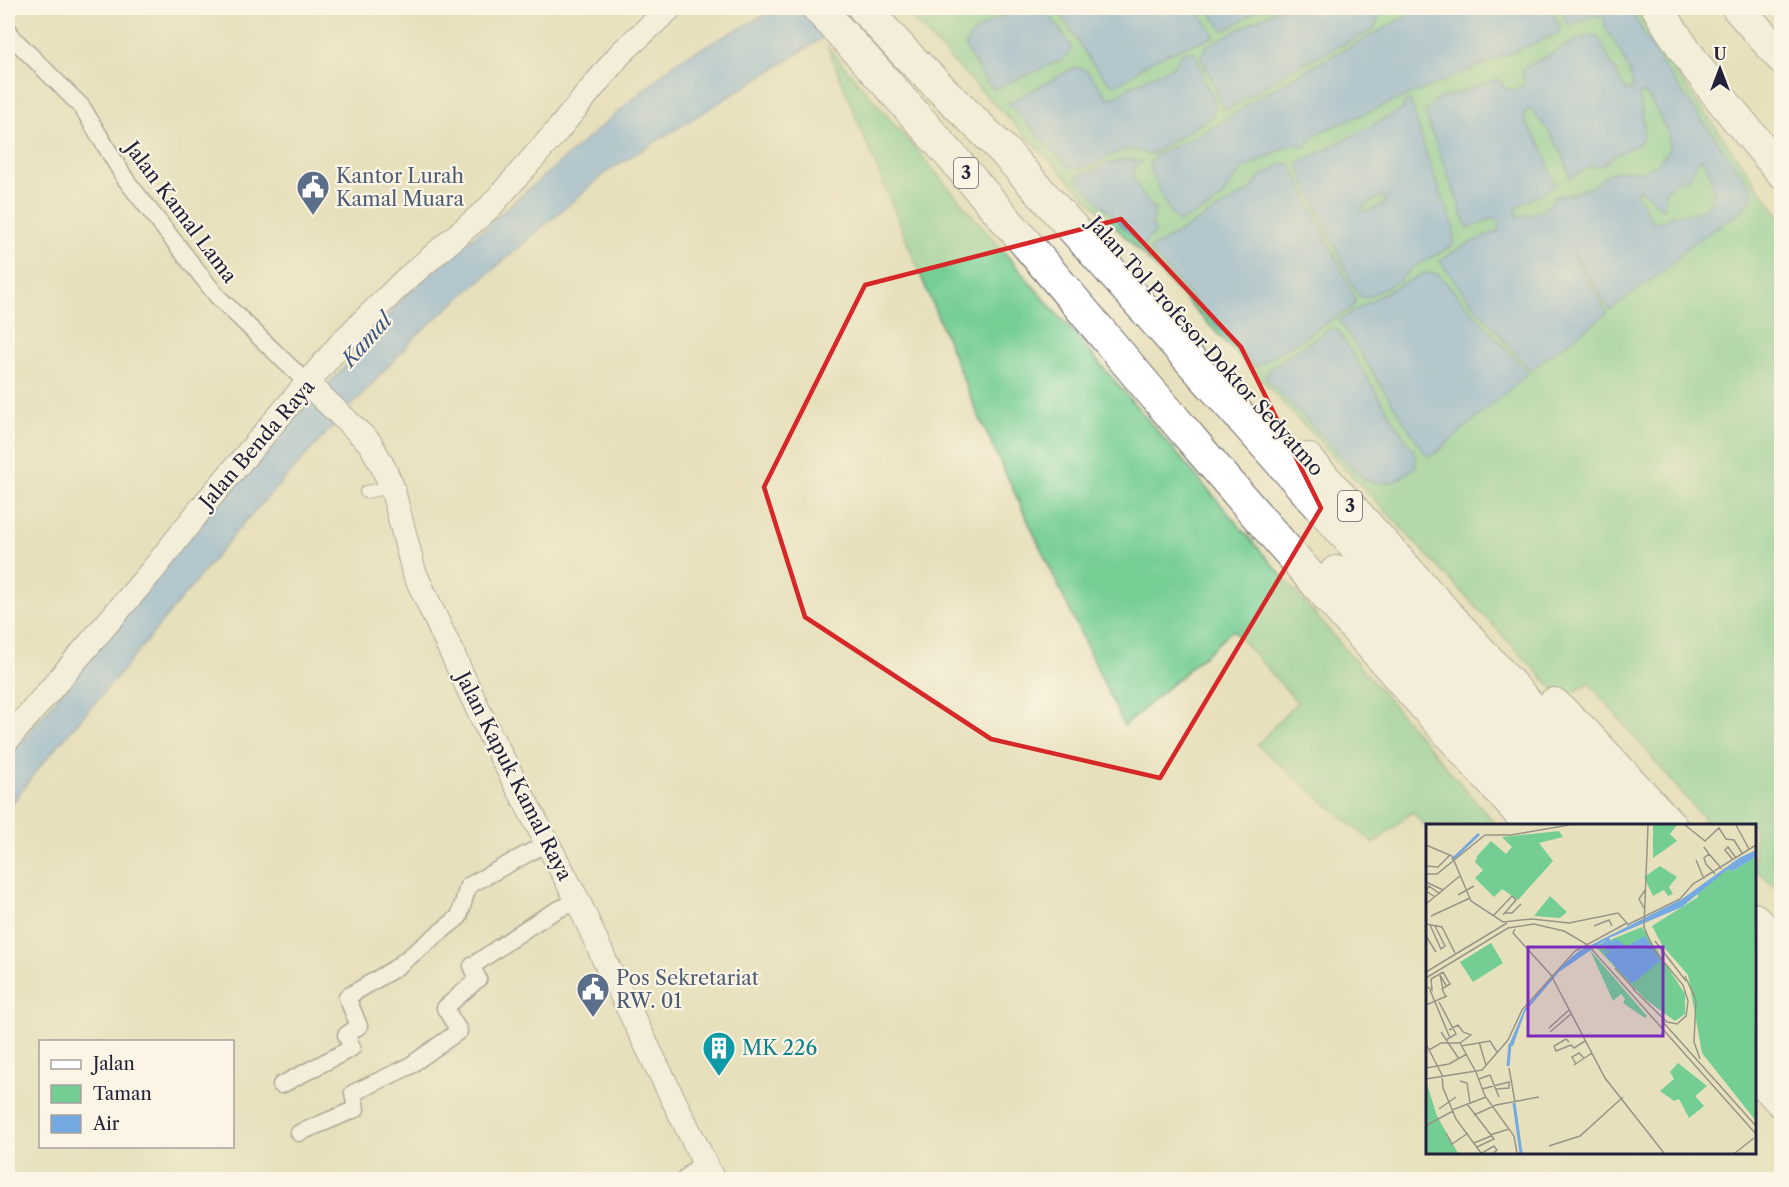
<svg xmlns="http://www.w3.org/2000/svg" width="1789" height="1187" font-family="'Libre Caslon Text',serif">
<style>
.green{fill:#74ce94;stroke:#4b7868;stroke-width:1.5}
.water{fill:#74a9e1;stroke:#4b668e;stroke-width:1.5;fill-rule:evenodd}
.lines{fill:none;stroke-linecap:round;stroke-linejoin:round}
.pedestrian-casing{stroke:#676468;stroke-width:14}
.minor-casing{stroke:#676468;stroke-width:19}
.secondary-casing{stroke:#676468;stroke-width:26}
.motorway-casing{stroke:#676468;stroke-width:34}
.pedestrian{stroke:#fff;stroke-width:12}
.minor{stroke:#fff;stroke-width:16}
.secondary{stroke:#fff;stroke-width:24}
.motorway{stroke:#fff;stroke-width:32}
.marked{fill:none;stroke:#d62828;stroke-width:4.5;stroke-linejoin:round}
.labels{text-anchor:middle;stroke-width:4.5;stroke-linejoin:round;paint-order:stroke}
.shield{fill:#fcf5e5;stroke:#63616e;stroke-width:1.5}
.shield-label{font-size:18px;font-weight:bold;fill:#22223b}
.service-label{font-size:20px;fill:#4e5e75;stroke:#fcf5e5;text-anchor:start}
.street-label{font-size:20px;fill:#22223b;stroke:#fcf5e5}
.culture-label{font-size:20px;fill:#0d838f;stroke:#fcf5e5;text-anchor:start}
.water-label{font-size:21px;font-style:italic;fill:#43587d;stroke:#fcf5e5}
.inset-river{fill:none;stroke:#74a9e1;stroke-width:3}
.inset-road{fill:none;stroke:#989488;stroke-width:1.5}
.view{fill:#7b2cbf;fill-opacity:0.15;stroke:#7b2cbf;stroke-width:3}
.inset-edge{fill:none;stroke:#22223b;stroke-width:3}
</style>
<rect width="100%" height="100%" fill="#fcf5e5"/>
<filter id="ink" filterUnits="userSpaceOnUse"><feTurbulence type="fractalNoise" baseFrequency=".0167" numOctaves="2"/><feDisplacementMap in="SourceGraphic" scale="12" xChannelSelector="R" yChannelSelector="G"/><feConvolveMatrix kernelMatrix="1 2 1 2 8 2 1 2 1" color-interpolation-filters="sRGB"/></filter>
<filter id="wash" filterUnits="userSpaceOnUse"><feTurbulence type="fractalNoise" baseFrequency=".008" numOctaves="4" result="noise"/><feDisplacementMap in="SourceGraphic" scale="24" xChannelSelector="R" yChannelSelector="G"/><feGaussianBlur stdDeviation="1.35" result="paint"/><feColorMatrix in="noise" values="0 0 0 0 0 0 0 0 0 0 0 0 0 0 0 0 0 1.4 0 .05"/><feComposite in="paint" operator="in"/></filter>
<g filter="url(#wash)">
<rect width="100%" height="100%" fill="#e7e0bc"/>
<path class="green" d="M 902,8 L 1636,8 L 1664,56 L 1781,218 L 1781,893 L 1755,869 L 1754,826 L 1709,825 L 1589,683 L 1562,698 L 1148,260 L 953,62 Z
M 827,46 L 1496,825 L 1428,826 L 1427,828 L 1412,812 L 1374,844 L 1257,745 L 1297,702 L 1233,630 L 1124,726 L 975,408 Z"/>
<path class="water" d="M 778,8 L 869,8 L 785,62 L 608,171 L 417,335 L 241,526 L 122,671 L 36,771 L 8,809 L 8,758 L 241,473 L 339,373 L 404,297 L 677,61 Z
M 1021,8 L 1045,8 L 1071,46 L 1070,52 L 1064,59 L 994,89 L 985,80 L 965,47 C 972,26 1003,17 1021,8 Z
M 1057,8 L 1196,8 L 1215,36 C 1192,44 1169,51 1148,63 C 1136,70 1127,83 1112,85 L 1091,62 Z
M 1207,8 L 1262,8 L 1224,31 Z
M 1280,8 L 1377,8 C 1381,16 1377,23 1373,30 L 1291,69 L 1230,108 L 1223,109 L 1212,77 L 1200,58 L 1206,46 Z
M 1422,8 L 1550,8 L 1560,27 L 1559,33 L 1317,133 L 1305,147 L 1296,144 L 1286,147 L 1241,170 L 1221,198 L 1208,208 L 1178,223 L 1169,210 L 1150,170 L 1150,163 L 1156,155 L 1215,127 L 1243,107 L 1293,77 Z
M 1561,8 L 1629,8 L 1663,66 L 1751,187 L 1751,198 L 1743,210 L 1687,247 L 1671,265 L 1610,310 L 1576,255 L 1573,254 L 1607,313 L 1542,361 L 1531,371 L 1466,296 L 1440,261 L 1460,248 L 1499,230 L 1500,224 L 1496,219 L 1490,219 L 1468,229 L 1425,113 L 1434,101 L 1498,79 L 1505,88 L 1515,90 L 1524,84 L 1523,69 L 1575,41 L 1593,35 L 1599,39 L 1625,90 L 1632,91 C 1637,74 1612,40 1604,24 L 1605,18 L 1595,15 L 1568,26 ZM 1644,92 L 1652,102 L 1669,135 L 1669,150 L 1657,165 L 1641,172 L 1627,170 L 1609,173 L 1594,186 L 1571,194 L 1554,197 C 1547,212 1532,215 1517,217 L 1517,207 C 1529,199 1543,194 1555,185 L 1543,148 L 1525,122 L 1525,113 L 1529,108 C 1547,126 1565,152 1570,178 L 1590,166 L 1604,165 L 1614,155 L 1638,145 L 1643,138 L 1644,124 L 1639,94 ZM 1701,158 C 1709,169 1710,171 1712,185 C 1716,211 1696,216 1674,214 L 1666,220 L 1653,223 L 1636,192 L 1641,190 L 1663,209 L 1666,190 L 1679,180 L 1689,179 L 1695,165 Z
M 1184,51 L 1194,52 L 1202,71 L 1202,80 L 1214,96 L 1215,109 L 1211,117 L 1150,155 C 1118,142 1117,155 1092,165 C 1086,168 1079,168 1072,169 L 1054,152 L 1009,103 L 1076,67 L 1086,70 L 1108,97 L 1114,98 L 1129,87 L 1172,67 Z
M 1410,100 L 1428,160 L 1454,226 L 1453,245 L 1413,267 L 1399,281 L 1367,297 L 1360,297 L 1351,281 L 1297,164 L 1404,109 L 1403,103 ZM 1380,197 L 1385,198 L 1385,203 L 1367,212 L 1362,210 L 1363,206 Z
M 1128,159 L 1142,162 C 1138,165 1133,168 1133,174 C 1134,184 1148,203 1155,210 L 1151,224 L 1156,232 L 1146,241 L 1144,248 L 1077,179 L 1080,174 L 1090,172 L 1107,164 Z
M 1284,163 L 1291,165 L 1354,296 L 1355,303 L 1350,309 L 1255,367 L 1149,250 L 1252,189 L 1258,178 Z
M 1425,273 L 1438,274 L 1528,373 L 1431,457 L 1424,452 L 1339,320 L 1388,291 Z
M 1330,329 L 1337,329 L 1405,439 L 1414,451 L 1416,466 C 1394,483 1392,488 1364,479 L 1265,377 L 1272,367 Z"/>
</g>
<g filter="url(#ink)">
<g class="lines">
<defs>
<path id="pedestrian" d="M 366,492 L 392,487"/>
<path id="minor" d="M 8,29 L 12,37 L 82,107 L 126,180 L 217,296 L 308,384
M 281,1085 L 352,1048 L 346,1035 L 359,1026 L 347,997 L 394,969 L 459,917 L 468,886 L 547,843
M 299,1133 L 356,1109 L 353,1093 L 408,1067 L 459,1031 L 445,1008 L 478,979 L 472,966 C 504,945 543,913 578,901
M 684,1180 L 703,1161"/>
<path id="secondary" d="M 308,384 L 370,443 L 382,465 L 392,487 L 414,572 L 491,737 L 578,901 L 605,961 L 713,1180
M 8,739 L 152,571 L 203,506 L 343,341 L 405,280 L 489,208 L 557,131 L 620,54 L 670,8"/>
<path id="motorway" d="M 818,8 C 948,147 1069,295 1193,441 C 1303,571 1418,698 1531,826
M 864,8 L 905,53 L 1004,151 L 1604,826
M 1658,8 C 1692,67 1737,119 1782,172
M 1738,8 L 1782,58
M 1307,459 L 1638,826
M 1336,572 L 1565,826
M 1554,704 L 1583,731 L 1671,826
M 1754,919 L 1782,949
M 1754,955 L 1782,985
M 1754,994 L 1782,1025
M 1754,1036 L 1782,1066
M 1754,1072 L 1782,1102"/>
</defs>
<use href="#pedestrian" class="pedestrian-casing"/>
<use href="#minor" class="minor-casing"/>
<use href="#secondary" class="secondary-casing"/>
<use href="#motorway" class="motorway-casing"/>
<use href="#pedestrian" class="pedestrian"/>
<use href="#minor" class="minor"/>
<use href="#secondary" class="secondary"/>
<use href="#motorway" class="motorway"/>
</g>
</g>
<path d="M0 0H1789V1187H0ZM 1121,219 L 1241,347 L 1321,508 L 1160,778 L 991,739 L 805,617 L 764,487 L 865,285 Z" fill="#e7e0bc" fill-opacity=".55" fill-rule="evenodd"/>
<path class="marked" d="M 1121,219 L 1241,347 L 1321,508 L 1160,778 L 991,739 L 805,617 L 764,487 L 865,285 Z"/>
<defs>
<symbol id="civic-pin" viewBox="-11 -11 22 30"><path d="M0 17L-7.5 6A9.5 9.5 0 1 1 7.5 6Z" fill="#5c6f8a" stroke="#fcf5e5"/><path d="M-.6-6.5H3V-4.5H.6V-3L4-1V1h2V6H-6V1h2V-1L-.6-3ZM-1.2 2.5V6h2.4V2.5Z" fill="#fff"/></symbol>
<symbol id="building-pin" viewBox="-11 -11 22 30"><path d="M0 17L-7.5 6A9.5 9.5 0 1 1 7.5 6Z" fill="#0f9aa8" stroke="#fcf5e5"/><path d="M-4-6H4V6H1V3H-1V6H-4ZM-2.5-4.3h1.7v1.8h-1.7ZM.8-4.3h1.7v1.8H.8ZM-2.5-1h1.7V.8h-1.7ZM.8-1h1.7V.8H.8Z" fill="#fff"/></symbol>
</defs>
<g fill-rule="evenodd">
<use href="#civic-pin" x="294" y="168" width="38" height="52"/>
<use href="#civic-pin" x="574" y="970" width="38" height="52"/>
<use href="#building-pin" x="700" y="1029" width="38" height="52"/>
</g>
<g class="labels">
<g class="shield">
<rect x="954" y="158" width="24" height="30" rx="4.5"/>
<rect x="1338" y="491" width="24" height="30" rx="4.5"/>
</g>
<g class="shield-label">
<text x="966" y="179">3</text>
<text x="1350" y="512">3</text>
</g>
<g class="service-label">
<text x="336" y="183">Kantor Lurah<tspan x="336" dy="23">Kamal Muara</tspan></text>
<text x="616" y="985">Pos Sekretariat<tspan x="616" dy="23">RW. 01</tspan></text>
</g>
<g class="street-label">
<text transform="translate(181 212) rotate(53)" y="7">Jalan Kamal Lama</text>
<text transform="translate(1206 346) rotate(48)" y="7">Jalan Tol Profesor Doktor Sedyatmo</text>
<text transform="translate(257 444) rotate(-49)" y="7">Jalan Benda Raya</text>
<text transform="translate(514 776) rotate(63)" y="7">Jalan Kapuk Kamal Raya</text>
</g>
<g class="culture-label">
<text x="742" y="1055">MK 226</text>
</g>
<g class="water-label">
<text transform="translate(367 340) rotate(-48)" y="7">Kamal</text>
</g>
</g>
<g transform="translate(1426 824)">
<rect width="330" height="330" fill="#e7e0bc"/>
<path d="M 227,1 L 251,1 L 244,10 L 251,17 L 227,34 ZM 133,7 L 137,13 L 113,19 L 127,37 L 92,76 L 76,65 L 68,73 L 49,54 L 57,46 L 49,38 L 52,31 L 65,17 L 80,30 L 86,23 L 76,13 ZM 330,33 L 328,147 L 330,297 L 276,229 L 262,151 L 236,121 L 226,102 L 272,73 L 271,67 L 302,45 L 306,47 ZM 234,42 L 251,53 L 243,63 L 247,70 L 242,72 L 238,66 L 227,72 L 218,53 ZM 124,72 L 141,88 L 134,94 L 108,92 ZM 216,103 L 259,170 L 259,190 L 249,197 L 219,175 L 169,122 ZM 65,119 L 77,139 L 47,158 L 34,138 ZM 164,126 L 221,192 L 219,194 L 197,179 L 199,175 L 195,170 L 187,177 ZM 252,239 L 281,262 L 269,272 L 278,282 L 263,294 L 253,275 L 248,277 L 234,267 L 248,255 L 244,248 ZM 0,257 L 11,292 L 32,329 L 0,329 Z" fill="#74ce94"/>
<path d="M 330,26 L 330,33 L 306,47 L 302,45 L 256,83 L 183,114 L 186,119 L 188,114 L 201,122 L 219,112 L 234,137 L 210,157 L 205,159 L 178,130 L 184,128 L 183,126 L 176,129 L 181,122 L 174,121 L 181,115 L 133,148 L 99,188 L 87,222 L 83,221 L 98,186 L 132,145 L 153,127 L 256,75 L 313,34 Z" fill="#74a9e1"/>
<path class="inset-river" d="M 26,36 L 53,10M 82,242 L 84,220M 88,279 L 95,329"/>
<path class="inset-road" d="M 259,1 L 279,17 L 293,4 L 300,15 L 308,16 L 316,29M 310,1 L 323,25M 0,21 L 26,32 L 45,77 L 77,98 L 106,95 L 143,99 L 192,89 L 201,99 L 149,127 L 96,186 L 82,216 L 56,246 L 0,255M 278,23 L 283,30 L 278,34 L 280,40 L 289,50M 283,30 L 296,45M 270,36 L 278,55M 307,36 L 299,26 L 302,23 L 310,34M 0,42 L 12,43 L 24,31M 0,50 L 11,50 L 59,11 L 85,11 L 143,1M 0,58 L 17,66M 32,71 L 48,62M 9,73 L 0,67 L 3,62 L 14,70M 0,80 L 35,51M 218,84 L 213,75 L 219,66M 79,89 L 86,89 L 95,80M 5,92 L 44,74M 67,92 L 86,72 L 90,76 L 77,91M 0,100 L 16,103 L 29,129M 4,101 L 15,125 L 19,122 L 9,102M 201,101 L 254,75 L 267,60 L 330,21M 168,102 L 183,96 L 186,102M 89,105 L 87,109 L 125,151M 0,112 L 10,128M 229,117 L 260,157M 189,144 L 209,166M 0,148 L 81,99M 125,151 L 179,254 L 238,329M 259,152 L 270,176 L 268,218 L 274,235M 0,154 L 82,104 L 108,100 L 138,107 L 162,121 L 330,310M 0,162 L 6,166 L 5,155 L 17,148 L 24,160 L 16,165 L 20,173M 17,165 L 14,151 L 21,163M 207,165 L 241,198 L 251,200 L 260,192 L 262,177 L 257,161 L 228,126 L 218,103 L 222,1M 4,166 L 24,214M 13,178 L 30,210 L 20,216M 0,181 L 21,172M 237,198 L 330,302M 123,204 L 143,186M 23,206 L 32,201 L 37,208 L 45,211 L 34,219M 15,208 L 33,235M 124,208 L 145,190M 53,218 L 60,241M 143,218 L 140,215 L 128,222 L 130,227 L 145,221 L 148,224 L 159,217M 0,220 L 16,251 L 17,264 L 30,295 L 55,329M 35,222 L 64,217 L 71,228M 3,226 L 15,219 L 34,219 L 50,248M 150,240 L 146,233 L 153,229 L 158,234M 148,241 L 166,229M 0,244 L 23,240 L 41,230M 83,244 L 89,278M 50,248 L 59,272 L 88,312 L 91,329M 53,255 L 64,251 L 73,273M 34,257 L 41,259 L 44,279M 56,265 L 83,258 L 83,264 L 70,265M 41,280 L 68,315 L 51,323M 13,285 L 30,273M 26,286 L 60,273M 48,291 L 70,281 L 113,273M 1,301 L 27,287M 20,309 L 26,320 L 42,309M 64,311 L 83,305M 48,319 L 65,312M 123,322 L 154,312 L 197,273M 56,329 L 68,322 L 71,326 L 67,329M 309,329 L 328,314"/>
<path class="view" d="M 102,123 L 237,123 L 237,212 L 102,212 Z"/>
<rect width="330" height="330" class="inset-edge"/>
</g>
<rect width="1789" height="1187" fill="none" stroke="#fcf5e5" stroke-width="30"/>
<rect x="39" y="1040" width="195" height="108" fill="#fcf5e5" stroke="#a5a1a1" stroke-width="1.5"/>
<rect x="51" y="1060" width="30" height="9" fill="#ffffff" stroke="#a5a1a1" stroke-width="1.5"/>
<text x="93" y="1070" font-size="18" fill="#22223b">Jalan</text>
<rect x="51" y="1085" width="30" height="18" fill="#74ce94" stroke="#a5a1a1" stroke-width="1.5"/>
<text x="93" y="1100" font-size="18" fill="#22223b">Taman</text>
<rect x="51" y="1115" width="30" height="18" fill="#74a9e1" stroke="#a5a1a1" stroke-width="1.5"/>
<text x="93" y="1130" font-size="18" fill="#22223b">Air</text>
<g transform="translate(1720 69)" stroke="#fcf5e5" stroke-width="4.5" paint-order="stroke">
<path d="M0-4.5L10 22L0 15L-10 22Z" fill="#22223b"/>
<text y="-9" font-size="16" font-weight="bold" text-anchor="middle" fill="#22223b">U</text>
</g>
</svg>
